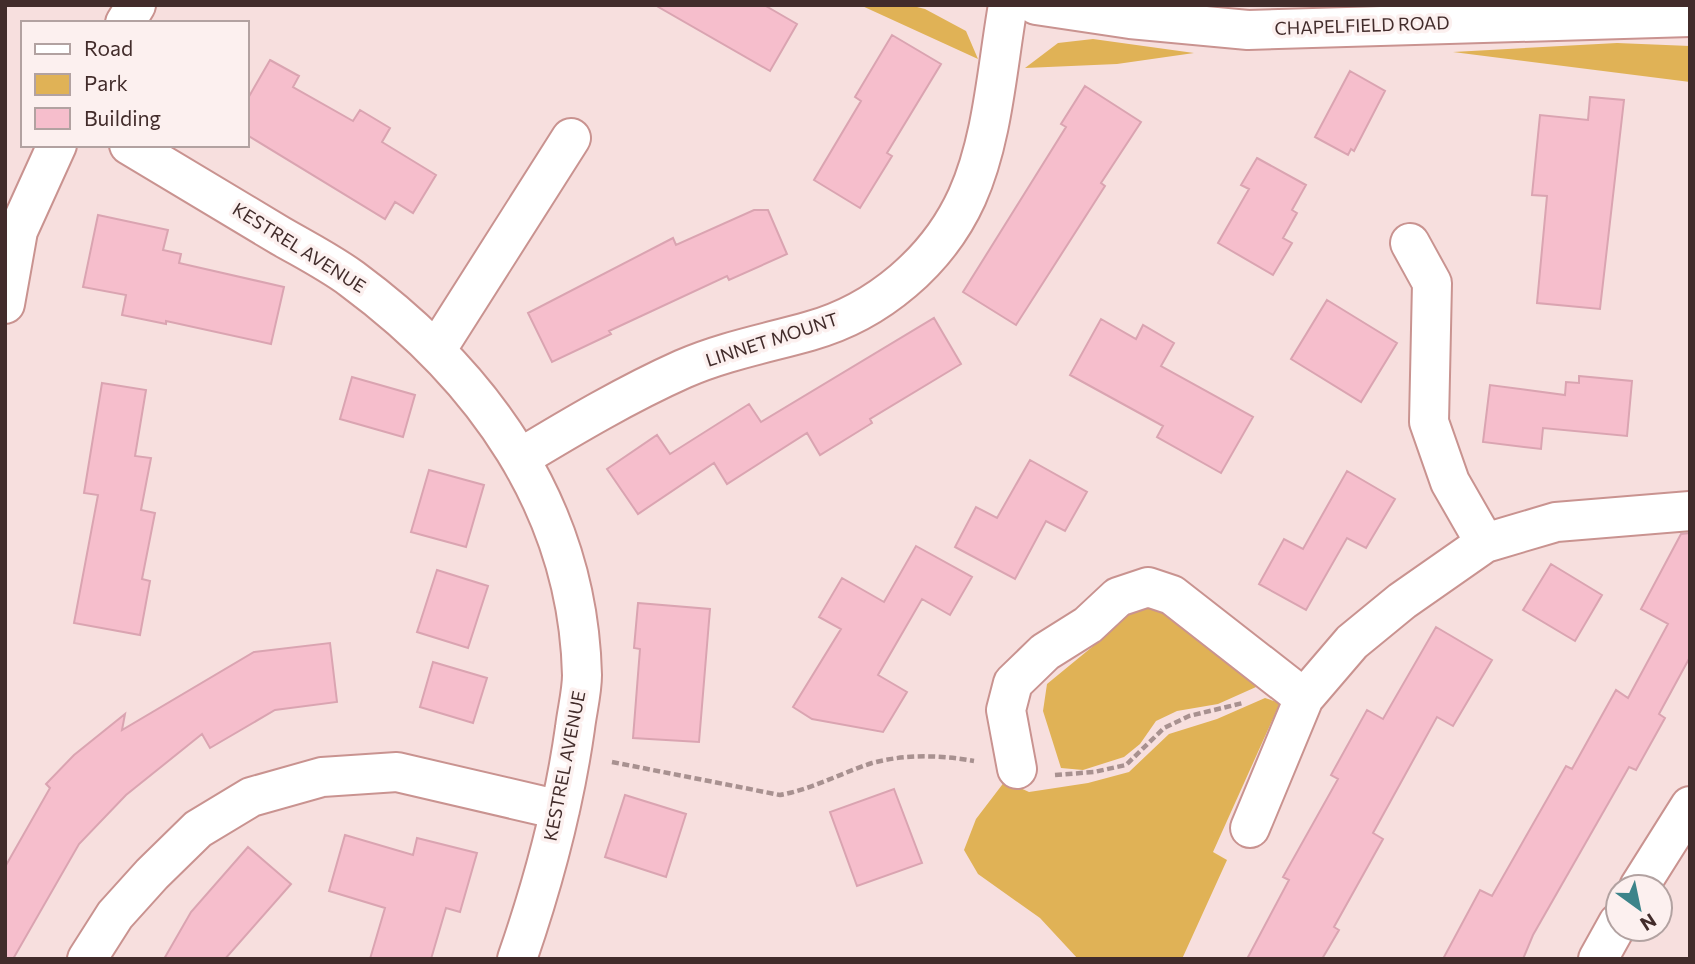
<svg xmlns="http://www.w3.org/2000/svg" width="1695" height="964" font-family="Commissioner,sans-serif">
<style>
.green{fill:#e0b256}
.building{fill:#f6becc;stroke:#daa4b1;stroke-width:2}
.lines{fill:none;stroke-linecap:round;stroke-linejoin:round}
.minor-casing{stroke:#c99390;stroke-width:42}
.path{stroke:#a89190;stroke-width:4.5;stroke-dasharray:7 3.5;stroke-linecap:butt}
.minor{stroke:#fff;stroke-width:38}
.labels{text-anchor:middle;stroke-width:7;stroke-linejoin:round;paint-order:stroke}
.street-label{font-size:18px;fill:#422c2b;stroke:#fcf0ef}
</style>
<rect width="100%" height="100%" fill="#f7dfde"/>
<path class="green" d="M 860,5 L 909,5 L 925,9 L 966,31 L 978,59 Z
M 1093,39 L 1194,53 L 1117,64 L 1025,68 L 1058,43 Z
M 1617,43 L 1690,46 L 1690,82 L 1453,52 Z
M 1153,607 L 1184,621 L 1265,683 L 1218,704 L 1177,711 L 1156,721 L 1140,744 L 1124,757 L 1083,770 L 1061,768 L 1043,711 L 1047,684 L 1103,638 L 1123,616 Z
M 1265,698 L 1280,703 L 1213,852 L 1227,860 L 1182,959 L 1078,959 L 1040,918 L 978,874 L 964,850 L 976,819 L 1005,781 L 1029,792 L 1088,783 L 1129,772 L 1169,734 L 1217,719 Z"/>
<path class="building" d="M 655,5 L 764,5 L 797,24 L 770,71 Z
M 892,35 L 941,64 L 887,153 L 892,156 L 860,208 L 814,180 L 861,101 L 855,97 Z
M 270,60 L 299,76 L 293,87 L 353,121 L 360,110 L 390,128 L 382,142 L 436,175 L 413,213 L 395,202 L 385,219 L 247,135 L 247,100 Z
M 1350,71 L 1385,91 L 1354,151 L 1351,149 L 1348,155 L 1315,137 Z
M 1085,86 L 1141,122 L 1101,183 L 1105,186 L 1016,325 L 963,292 L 1066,127 L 1061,124 Z
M 1590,97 L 1624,100 L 1600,309 L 1537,303 L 1547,196 L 1532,195 L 1540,115 L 1588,120 Z
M 1257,158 L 1306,185 L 1292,210 L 1297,213 L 1283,238 L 1292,243 L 1273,275 L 1218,243 L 1249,189 L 1241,185 Z
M 754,210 L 768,210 L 787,254 L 729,280 L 727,276 L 609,331 L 611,334 L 552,362 L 528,313 L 673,238 L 676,245 Z
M 98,215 L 168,230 L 163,250 L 181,254 L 179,263 L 284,287 L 271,344 L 166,321 L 166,324 L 122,315 L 126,295 L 83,287 Z
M 1327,300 L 1397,343 L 1361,402 L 1291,359 Z
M 934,318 L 961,364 L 870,419 L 872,423 L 820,455 L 807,433 L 727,484 L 714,463 L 638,514 L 607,469 L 657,435 L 670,454 L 749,404 L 761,422 Z
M 1101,319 L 1136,339 L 1143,325 L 1174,343 L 1161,366 L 1253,417 L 1221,473 L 1157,437 L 1163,426 L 1070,375 Z
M 1579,376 L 1632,381 L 1627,436 L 1543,428 L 1541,449 L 1483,442 L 1490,385 L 1565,395 L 1566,382 L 1579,383 Z
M 352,377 L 415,395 L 403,437 L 340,419 Z
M 102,383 L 146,390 L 135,456 L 151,458 L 141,510 L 155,513 L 142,579 L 150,581 L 140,635 L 74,623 L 98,495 L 84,493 Z
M 1030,460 L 1087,492 L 1065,531 L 1046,521 L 1015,579 L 955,547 L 976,507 L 997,518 Z
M 429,470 L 484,485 L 466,547 L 411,532 Z
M 1347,471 L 1395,499 L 1366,548 L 1347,538 L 1306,610 L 1259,584 L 1284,539 L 1303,549 Z
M 1690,533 L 1690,657 L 1659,714 L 1665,718 L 1636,770 L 1629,767 L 1533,935 L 1523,959 L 1443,959 L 1480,890 L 1492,896 L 1566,766 L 1572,769 L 1616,690 L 1628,698 L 1668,624 L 1641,609 L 1681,534 Z
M 916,546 L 972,577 L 950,615 L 922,599 L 878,675 L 907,692 L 883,732 L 812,719 L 793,707 L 841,629 L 819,617 L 842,578 L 884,602 Z
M 1551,564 L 1602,595 L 1575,641 L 1523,610 Z
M 437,570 L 488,586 L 468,648 L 417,632 Z
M 638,603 L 710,609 L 699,742 L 633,738 L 640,649 L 634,648 Z
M 1436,627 L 1492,660 L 1453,726 L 1437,717 L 1373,833 L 1383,839 L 1334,927 L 1339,930 L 1322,959 L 1247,959 L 1289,880 L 1283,877 L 1338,779 L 1331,775 L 1367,710 L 1383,719 Z
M 330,643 L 337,702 L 275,710 L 210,748 L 202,734 L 126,795 L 79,844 L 13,959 L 5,959 L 5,867 L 50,788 L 46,784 L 74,755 L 125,714 L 122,730 L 254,652 Z
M 433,662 L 487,678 L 473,723 L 420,707 Z
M 894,789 L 922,863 L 857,886 L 830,812 Z
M 625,795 L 686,814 L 666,877 L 605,857 Z
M 345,835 L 413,855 L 417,838 L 477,853 L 460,912 L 446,908 L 431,959 L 370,959 L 385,908 L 329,891 Z
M 248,847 L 291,884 L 225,959 L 164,959 L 191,912 Z"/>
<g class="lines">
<defs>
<path id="minor" d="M 1036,5 L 1130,19 L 1248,30 L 1690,17
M 125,23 L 136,5
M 129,145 C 179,175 229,205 279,235 C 303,249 329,262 352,279 C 483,376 578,507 582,675 C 582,692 577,711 575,728 C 564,806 543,884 517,959
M 1410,243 L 1432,283 L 1429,422 L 1450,482 L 1485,543
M 5,304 L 18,231 L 57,145
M 437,349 L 571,138
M 520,458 C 573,426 627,394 683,369 C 724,351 768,343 810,331 C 878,312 938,261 967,197 C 993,139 997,68 1008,5
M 1017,769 L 1006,710 L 1013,683 L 1045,652 L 1088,625 L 1118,597 L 1148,587 L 1172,595 L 1304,698
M 1250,828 L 1304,698 L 1352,642 L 1402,601 L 1485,543 L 1556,522 L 1690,511
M 1639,887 L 1690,806
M 87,959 L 115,915 L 152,874 L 198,829 L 251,797 L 322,777 L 397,772 L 560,810
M 1598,959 L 1618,923"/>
</defs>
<use href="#minor" class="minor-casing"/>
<path class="path" d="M 612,762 L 780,795 C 813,789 841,773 872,763 C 906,754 940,755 974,761
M 1055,775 L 1094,772 L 1126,765 L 1164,728 L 1189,716 L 1243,703"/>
<use href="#minor" class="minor"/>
</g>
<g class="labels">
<g class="street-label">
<text transform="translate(1362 26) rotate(-2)" y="6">CHAPELFIELD ROAD</text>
<text transform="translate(299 248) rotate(32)" y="6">KESTREL AVENUE</text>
<text transform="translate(772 340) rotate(-18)" y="6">LINNET MOUNT</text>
<text transform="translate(565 766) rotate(-79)" y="6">KESTREL AVENUE</text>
</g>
</g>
<rect width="1695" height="964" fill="none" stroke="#422c2b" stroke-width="14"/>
<rect x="21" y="21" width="228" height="126" fill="#fcf0ef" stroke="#b2a2a1" stroke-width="2"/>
<rect x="35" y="44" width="35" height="10" fill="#ffffff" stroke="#b2a2a1" stroke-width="2"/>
<text x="84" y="56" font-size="21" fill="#422c2b">Road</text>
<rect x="35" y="74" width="35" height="21" fill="#e0b256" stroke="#b2a2a1" stroke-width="2"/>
<text x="84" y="91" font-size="21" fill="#422c2b">Park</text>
<rect x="35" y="108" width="35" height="21" fill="#f6becc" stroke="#b2a2a1" stroke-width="2"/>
<text x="84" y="126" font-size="21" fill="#422c2b">Building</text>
<g transform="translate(1639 908) rotate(147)"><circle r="33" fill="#fcf0ef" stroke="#b2a2a1" stroke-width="2"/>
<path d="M0-5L12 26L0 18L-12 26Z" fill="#3c848a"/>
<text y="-10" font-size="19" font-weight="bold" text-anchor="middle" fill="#422c2b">N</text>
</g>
</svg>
